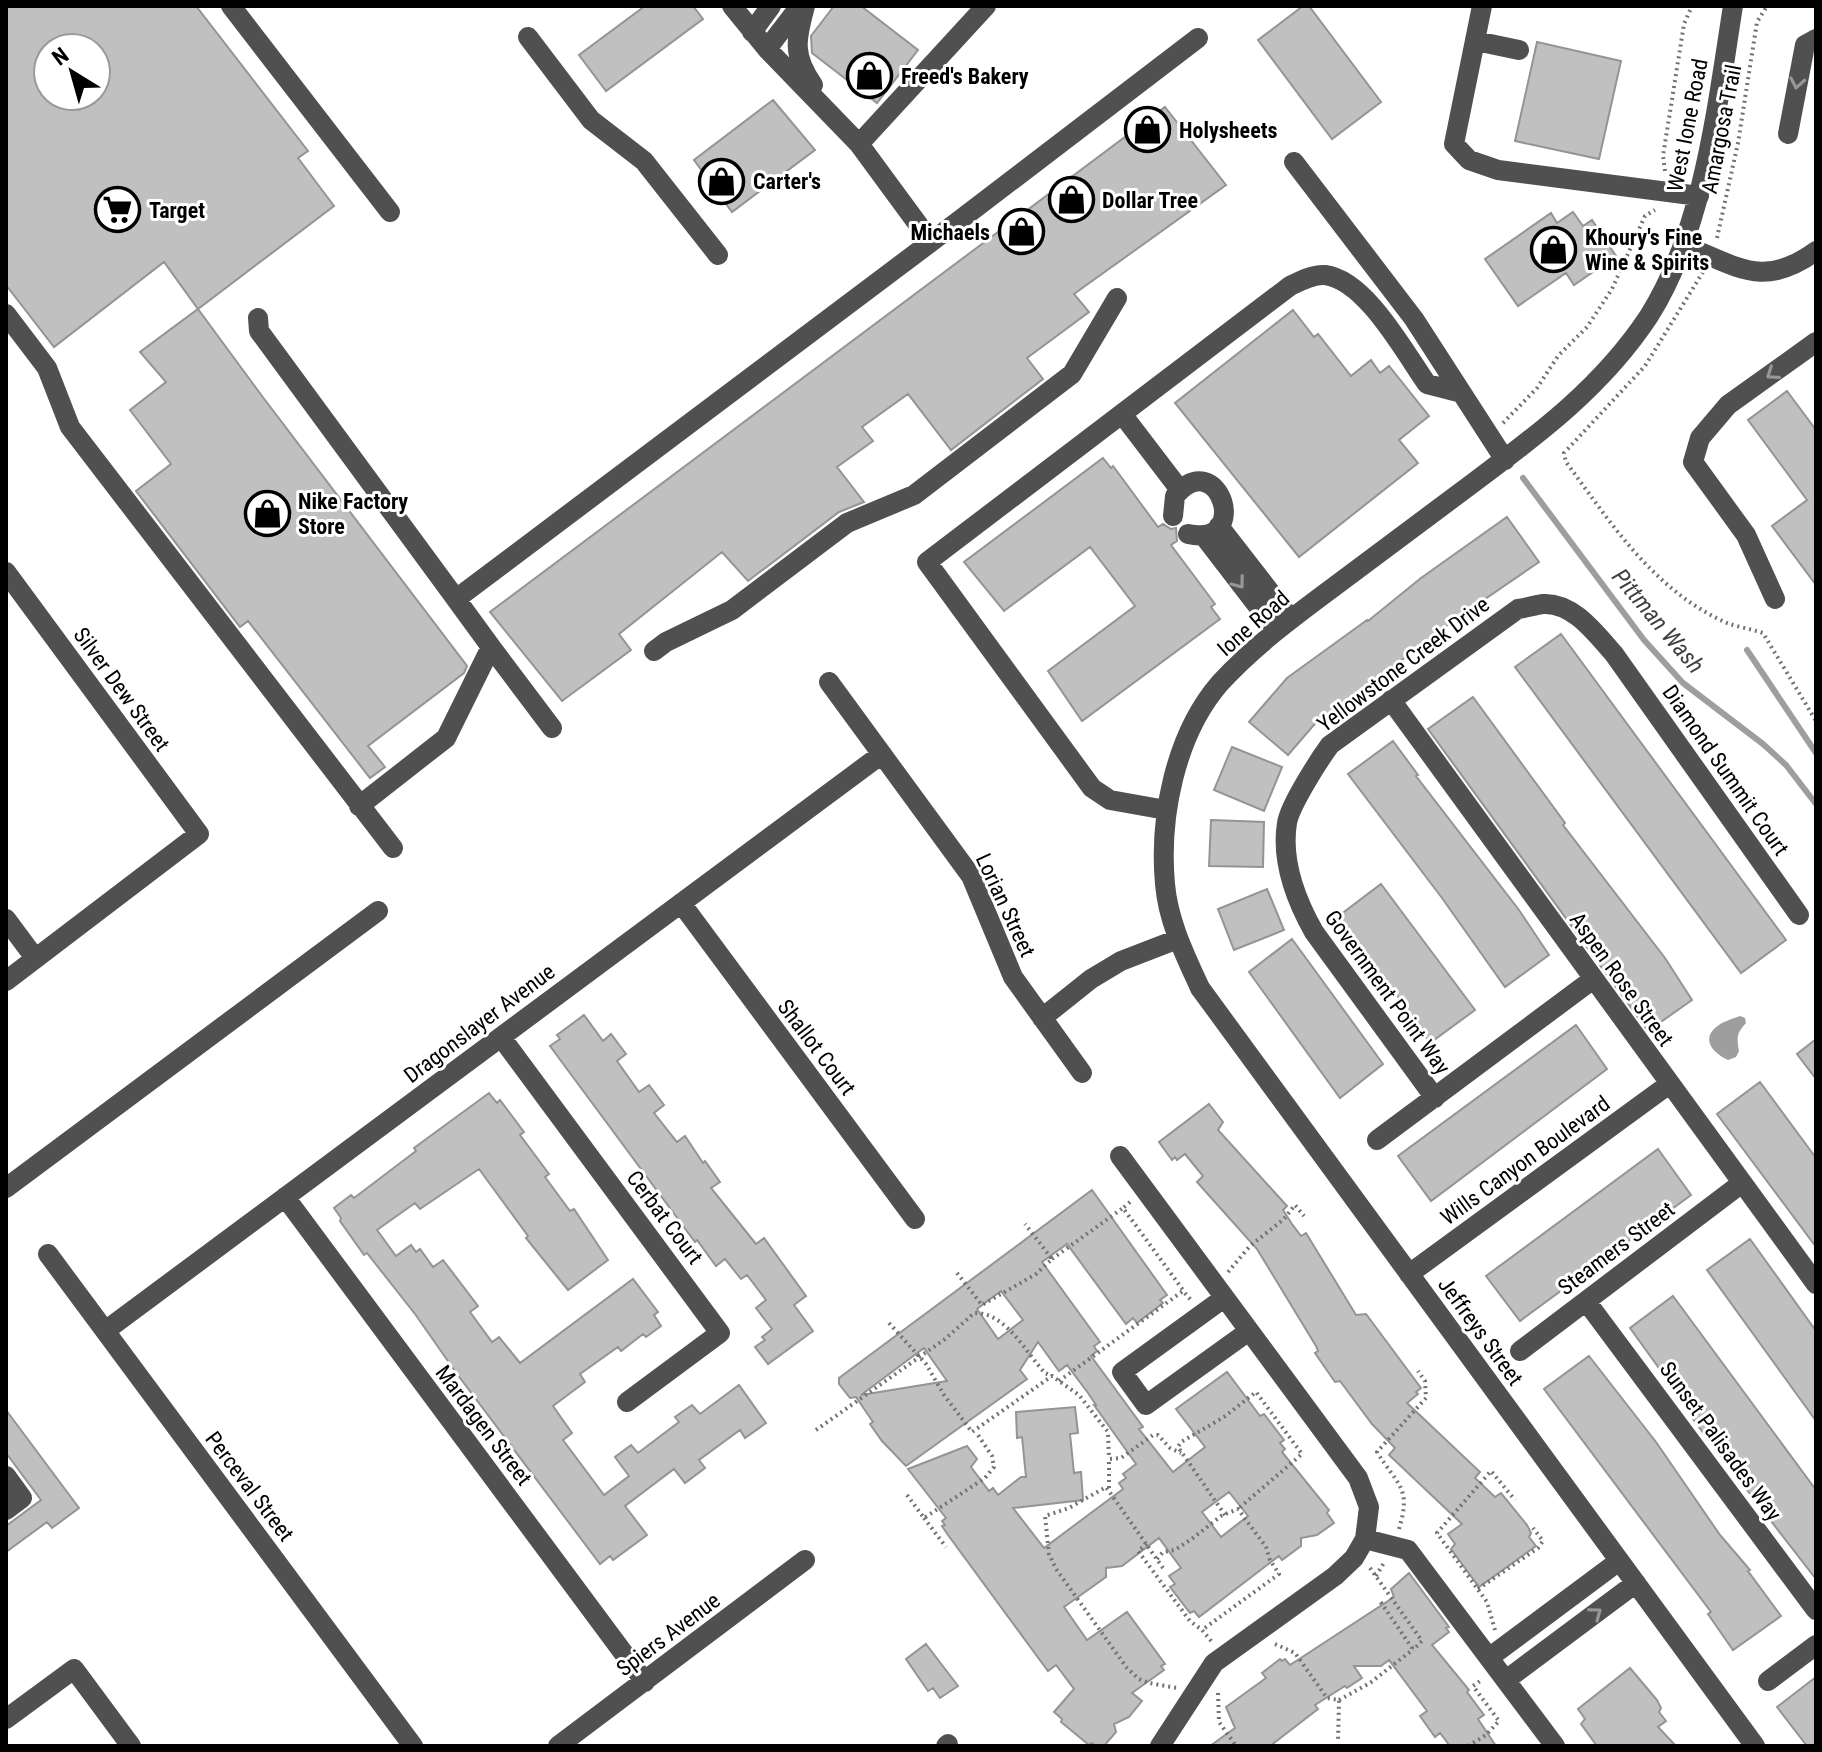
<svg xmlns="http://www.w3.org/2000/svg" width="1822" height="1752" font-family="'Roboto Condensed',sans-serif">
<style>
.water{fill:#9e9e9e}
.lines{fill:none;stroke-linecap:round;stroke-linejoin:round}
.stream{stroke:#9e9e9e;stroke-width:6}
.building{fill:#c0c0c0;stroke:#949494;stroke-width:2;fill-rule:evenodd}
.path{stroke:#727272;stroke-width:4;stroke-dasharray:2 4;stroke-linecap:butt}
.minor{stroke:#505050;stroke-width:20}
.oneway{stroke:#969696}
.labels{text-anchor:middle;stroke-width:6;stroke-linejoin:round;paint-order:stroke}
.poi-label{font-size:22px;font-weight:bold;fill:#000;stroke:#fff;text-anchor:start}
.street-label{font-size:22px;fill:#000;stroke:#fff}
.water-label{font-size:24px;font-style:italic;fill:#3f3f3f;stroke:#fff}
</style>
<rect width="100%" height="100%" fill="#fff"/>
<path class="water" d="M 1740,1016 L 1745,1018 L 1746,1023 C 1736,1034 1737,1037 1739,1051 L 1736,1057 L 1728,1060 C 1715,1054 1701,1041 1715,1028 C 1721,1022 1732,1019 1740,1016 Z"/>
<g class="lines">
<path class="stream" d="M 1523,478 L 1644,640 L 1683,683 L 1763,744 L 1786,765 L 1816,804
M 1747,650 L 1816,753"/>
</g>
<path class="building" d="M 6,6 L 196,6 L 308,151 L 298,158 L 334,206 L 198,309 L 164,262 L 54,347 L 6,285 ZM 48,48 L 96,48 L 96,96 L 48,96 Z
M 645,6 L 693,6 L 703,19 L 606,91 L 579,55 Z
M 834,6 L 861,6 L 918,50 L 877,103 L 812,53 L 811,36 Z
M 1303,6 L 1309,6 L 1381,102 L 1332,139 L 1258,40 Z
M 1537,42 L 1621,61 L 1599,159 L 1515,141 Z
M 773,100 L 815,150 L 732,212 L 694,160 Z
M 1165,107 L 1226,185 L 1074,294 L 1089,312 L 1027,358 L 1043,379 L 951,450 L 908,394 L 862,427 L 873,441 L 837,467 L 864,502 L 839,512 L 748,581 L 722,552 L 619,634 L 631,650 L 562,701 L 490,612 Z
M 1573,212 L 1583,226 L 1592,220 L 1616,256 L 1574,285 L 1566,273 L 1518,306 L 1485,259 L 1551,213 L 1557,223 Z
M 198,309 L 262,396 L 467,666 L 464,673 L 368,746 L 385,767 L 370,778 L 248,621 L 240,627 L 136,491 L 171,464 L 130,410 L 166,382 L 140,352 Z
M 1293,310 L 1314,337 L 1318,334 L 1351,376 L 1371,360 L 1380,373 L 1389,366 L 1429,416 L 1399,440 L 1418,463 L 1299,557 L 1175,403 Z
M 1787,391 L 1816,430 L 1816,585 L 1772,526 L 1807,500 L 1748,420 Z
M 1103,458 L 1111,468 L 1113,466 L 1158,527 L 1163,524 L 1171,529 L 1176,528 L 1177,541 L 1171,545 L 1215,604 L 1211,607 L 1220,619 L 1082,721 L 1048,671 L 1135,606 L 1090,547 L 1004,611 L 964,562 Z
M 1507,517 L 1539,562 L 1453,621 L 1328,716 L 1325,712 L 1288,755 L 1249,722 L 1287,678 L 1367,620 L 1368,621 L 1421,578 Z
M 1561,634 L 1786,940 L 1741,973 L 1515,667 Z
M 1473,697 L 1565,823 L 1563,825 L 1665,958 L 1692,1000 L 1648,1031 L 1428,729 Z
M 1393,741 L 1418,775 L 1416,776 L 1519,910 L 1549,955 L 1505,987 L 1442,898 L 1348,774 Z
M 1232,747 L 1282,767 L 1264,811 L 1214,790 Z
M 1211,820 L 1264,822 L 1263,867 L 1209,866 Z
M 1381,884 L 1475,1010 L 1430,1043 L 1405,1006 L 1336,918 Z
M 1267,889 L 1284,930 L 1234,950 L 1218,909 Z
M 1292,939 L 1383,1064 L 1340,1098 L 1249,972 Z
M 584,1015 L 603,1041 L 611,1034 L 626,1054 L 617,1061 L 639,1092 L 649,1085 L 664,1105 L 654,1113 L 677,1142 L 685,1136 L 703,1163 L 705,1161 L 720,1182 L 711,1188 L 756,1244 L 764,1238 L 806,1296 L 794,1305 L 813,1331 L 768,1364 L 755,1347 L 765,1340 L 762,1337 L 772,1329 L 756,1308 L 766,1300 L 747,1275 L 741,1279 L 725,1259 L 716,1266 L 697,1240 L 695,1242 L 550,1046 L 560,1039 L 557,1035 Z
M 1576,1025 L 1607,1069 L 1431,1201 L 1398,1156 Z
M 1816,1039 L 1816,1079 L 1797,1054 Z
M 1760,1082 L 1816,1158 L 1816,1247 L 1717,1114 Z
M 489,1093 L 497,1103 L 500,1100 L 524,1132 L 520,1135 L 549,1174 L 545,1177 L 570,1211 L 574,1209 L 608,1260 L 568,1290 L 526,1238 L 528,1236 L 479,1169 L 420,1209 L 415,1203 L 377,1230 L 396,1256 L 411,1245 L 416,1252 L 420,1249 L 433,1267 L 443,1260 L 478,1306 L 470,1312 L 492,1342 L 499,1337 L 520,1363 L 633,1279 L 658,1312 L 654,1315 L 661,1326 L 646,1337 L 643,1334 L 621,1351 L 618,1347 L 580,1374 L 585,1382 L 553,1406 L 572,1433 L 563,1440 L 604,1495 L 629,1476 L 615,1457 L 631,1445 L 638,1453 L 679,1422 L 675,1417 L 692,1405 L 700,1414 L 739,1385 L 766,1423 L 745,1438 L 740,1430 L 699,1460 L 705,1468 L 685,1483 L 674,1469 L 625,1506 L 647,1535 L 613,1560 L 610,1556 L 600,1564 L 457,1374 L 415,1314 L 367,1253 L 364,1255 L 340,1221 L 341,1218 L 334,1208 L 351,1195 L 354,1198 L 416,1151 L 414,1148 Z
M 1209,1104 L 1223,1122 L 1218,1130 L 1287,1206 L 1283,1210 L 1292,1224 L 1301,1236 L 1306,1233 L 1356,1315 L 1366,1314 L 1421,1388 L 1416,1392 L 1418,1394 L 1407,1403 L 1480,1472 L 1475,1478 L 1495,1497 L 1501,1493 L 1527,1525 L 1531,1533 L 1529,1537 L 1536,1546 L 1479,1587 L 1451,1549 L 1455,1544 L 1448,1534 L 1462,1524 L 1389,1455 L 1395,1448 L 1372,1424 L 1340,1381 L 1335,1382 L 1315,1353 L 1318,1351 L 1316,1346 L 1257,1249 L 1197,1182 L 1203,1176 L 1185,1154 L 1177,1160 L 1175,1157 L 1172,1160 L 1159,1142 Z
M 1658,1149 L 1691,1195 L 1520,1321 L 1486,1276 Z
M 1092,1190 L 1167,1295 L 1160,1300 L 1163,1303 L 1137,1323 L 1133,1318 L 1126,1324 L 1067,1244 L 1042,1262 L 1100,1342 L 1094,1346 L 1097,1351 L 1091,1356 L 1143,1427 L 1139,1429 L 1173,1472 L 1205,1447 L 1176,1409 L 1227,1372 L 1260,1416 L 1264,1414 L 1284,1440 L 1280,1443 L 1285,1449 L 1282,1452 L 1329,1510 L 1327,1513 L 1334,1523 L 1317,1535 L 1301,1538 L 1301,1546 L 1282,1560 L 1279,1556 L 1199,1617 L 1194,1611 L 1190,1613 L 1170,1587 L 1175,1584 L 1169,1576 L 1181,1568 L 1159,1538 L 1122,1566 L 1106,1568 L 1106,1577 L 1064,1607 L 1087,1640 L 1127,1612 L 1165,1664 L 1161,1666 L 1164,1670 L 1132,1693 L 1142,1701 L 1129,1717 L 1114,1724 L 1116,1732 L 1104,1746 L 1096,1746 L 1092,1743 L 1089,1745 L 1061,1722 L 1062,1719 L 1054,1712 L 1074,1689 L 1056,1665 L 1048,1671 L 948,1535 L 942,1526 L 945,1525 L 942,1521 L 946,1518 L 908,1469 L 967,1446 L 977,1459 L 971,1467 L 989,1491 L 993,1488 L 998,1495 L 1021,1477 L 1026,1477 L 1022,1437 L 1017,1438 L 1016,1412 L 1075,1407 L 1078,1433 L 1070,1434 L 1074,1473 L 1081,1472 L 1083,1500 L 1013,1508 L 1044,1548 L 1123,1489 L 1119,1483 L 1126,1478 L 1123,1474 L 1136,1464 L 1094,1405 L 1096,1405 L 1088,1393 L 1067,1365 L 1059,1371 L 1038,1342 L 1020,1370 L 1027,1379 L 906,1466 L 882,1441 L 870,1424 L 873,1422 L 856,1397 L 850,1398 L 839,1384 L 839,1378 ZM 1001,1291 L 1023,1320 L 998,1339 L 977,1309 ZM 924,1348 L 947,1381 L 861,1395 ZM 1229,1492 L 1248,1516 L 1221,1537 L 1202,1512 Z
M 1750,1239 L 1816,1331 L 1816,1421 L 1707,1270 Z
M 1673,1296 L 1816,1490 L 1816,1579 L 1719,1454 L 1693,1419 L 1695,1418 L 1630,1328 Z
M 1589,1356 L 1656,1442 L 1720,1535 L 1750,1570 L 1748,1571 L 1781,1616 L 1733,1650 L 1708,1614 L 1711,1612 L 1544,1389 Z
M 6,1410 L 79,1508 L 52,1528 L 47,1522 L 6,1552 L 6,1526 L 41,1500 L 6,1453 Z
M 1409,1573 L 1449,1627 L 1446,1628 L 1449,1632 L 1432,1645 L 1469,1690 L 1467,1692 L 1484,1715 L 1478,1719 L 1496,1746 L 1450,1746 L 1440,1733 L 1435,1737 L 1420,1716 L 1427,1711 L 1389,1660 L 1381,1666 L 1354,1666 L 1362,1678 L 1347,1688 L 1345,1686 L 1315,1705 L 1318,1709 L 1270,1746 L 1210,1746 L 1235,1728 L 1226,1707 L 1266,1678 L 1262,1673 L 1280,1659 L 1282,1661 L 1285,1659 L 1290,1665 L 1394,1597 L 1391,1589 Z
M 926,1644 L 958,1686 L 940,1698 L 933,1688 L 928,1691 L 906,1659 Z
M 1630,1668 L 1657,1700 L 1661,1708 L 1659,1712 L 1666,1721 L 1658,1727 L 1676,1746 L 1597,1746 L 1581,1724 L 1585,1719 L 1578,1709 Z
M 1816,1677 L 1816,1746 L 1807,1746 L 1777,1707 Z"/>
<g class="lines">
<path class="path" d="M 1665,171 L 1663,156 L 1684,24 L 1692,6
M 1717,238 L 1738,143 L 1757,22 L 1767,6
M 1703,272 L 1645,366 L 1564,453 L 1566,462 C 1611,523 1654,591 1727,623 C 1738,627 1751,629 1763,633 L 1816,721
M 1503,423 L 1537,388 L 1558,356 L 1587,327 L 1612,289 L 1645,216 L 1655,210
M 1130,1202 L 1123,1208 L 1183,1290
M 1052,1259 L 1123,1208
M 1228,1272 L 1250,1246 L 1284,1219 L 1295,1205 L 1304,1216
M 957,1273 L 982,1305 L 1036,1274 L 1052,1259 L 1025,1224
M 889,1323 L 926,1364 L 944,1395 L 972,1432 L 1052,1376 L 1079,1395 L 1108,1432 L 1109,1459
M 1059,1381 L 1183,1291 L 1191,1300
M 816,1430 L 945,1339 L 974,1313 C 1006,1312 1026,1353 1045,1373 L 1052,1376
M 1109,1488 L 1109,1459 L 1121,1458 L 1153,1435 L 1158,1435 L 1170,1448 L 1181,1453
M 907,1495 L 924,1518 L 985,1478 L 994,1467 L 992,1456 L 976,1432
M 1225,1515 L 1178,1447 L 1181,1442 L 1224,1417 L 1256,1392 L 1302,1454 L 1238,1509
M 924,1518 L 946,1547
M 1399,1529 C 1412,1487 1397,1485 1377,1452 L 1426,1398 L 1425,1381 L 1418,1371
M 1147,1544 L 1138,1551 L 1190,1621 L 1202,1630
M 1157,1559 L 1163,1552 L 1175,1550 L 1193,1538 L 1221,1516 L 1238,1509 L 1266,1547 L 1270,1560 L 1279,1574 L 1202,1630 L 1212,1642
M 1163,1568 L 1106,1487 L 1069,1508 L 1045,1516 L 1049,1554 L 1056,1569 L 1127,1668 L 1139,1679 L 1149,1683 L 1177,1688
M 1370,1568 L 1422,1641 L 1413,1650
M 1376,1576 L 1385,1561
M 1478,1589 L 1538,1548 L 1543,1541 L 1533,1528
M 1495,1630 L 1487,1602 L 1437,1533 L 1491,1471 L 1515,1500
M 1275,1644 L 1295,1653 L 1327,1698 L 1339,1700 L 1338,1742
M 1218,1693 L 1219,1722 L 1236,1746
M 1339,1700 L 1370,1683 L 1411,1651 L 1412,1648 L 1380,1601
M 1468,1746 L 1486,1735 L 1499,1721 L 1473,1686 L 1483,1679"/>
<path class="minor" d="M 231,6 L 390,212
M 732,6 L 767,49 L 859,144 L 986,6
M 805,6 C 796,39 792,55 813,85
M 1482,6 L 1454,144 L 1469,160 L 1498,170 L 1699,196
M 1733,6 C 1717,106 1704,229 1649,316 C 1603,386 1539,434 1473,483 C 1426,518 1379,553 1331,589 C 1292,618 1253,647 1220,683 C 1175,735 1159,817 1165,884 C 1168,921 1185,955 1200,988 L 1755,1746
M 752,32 L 771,6
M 528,37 L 591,120 L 644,161 L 718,255
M 1476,41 L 1519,50
M 767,49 L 800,6
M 1788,134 L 1805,45 L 1816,39
M 859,144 L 931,242
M 1294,162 L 1414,319 L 1505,460
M 1683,245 C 1738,266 1762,290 1816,251
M 6,314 L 47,368 L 70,427 L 393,848
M 258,318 L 259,331 L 456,599 L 931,242 L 1198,38
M 1122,414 L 1180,490
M 1173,516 L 1175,496 C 1218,444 1253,548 1188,534
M 1219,526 L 1291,619
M 1203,535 L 1276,630
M 6,572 L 199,834 L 6,981
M 1775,599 L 1746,535 L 1693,462 L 1700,438 L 1728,405 L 1816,342
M 491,647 L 552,728
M 654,651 L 666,642 L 732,610 L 847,523 L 914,495 L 1072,374 L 1117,298
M 829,682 L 971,876 L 1013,977 L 1082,1073
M 1391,700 L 1816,1284
M 359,806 L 446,738 L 491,647 L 456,599
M 1166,810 L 1110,800 L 1092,788 L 927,562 L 1290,286 C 1300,281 1313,274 1325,275 C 1366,280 1405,353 1427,384 L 1462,393
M 681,903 L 915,1219
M 6,919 L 35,958
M 1042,1018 L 1091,979 L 1121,961 L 1178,939
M 501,1037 L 720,1333 L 627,1402
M 1435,1098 L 1314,932 C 1296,900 1281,860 1287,823 C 1290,805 1319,760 1330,745 L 1518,609 C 1526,608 1535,605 1543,604 C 1573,602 1596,634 1614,654 L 1799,915
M 1377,1140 L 1592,980
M 1120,1156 L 1358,1478 L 1369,1507 L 1365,1539 L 1354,1558 L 1335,1576 L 1214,1663 L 1160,1746
M 6,1188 L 378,911
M 285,1197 L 645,1682
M 48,1254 L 413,1746
M 1409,1274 L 1668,1085
M 1224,1298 L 1122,1372 L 1146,1405 L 1249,1331
M 1586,1301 L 1816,1610
M 105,1331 L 882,754
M 1520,1351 L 1742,1183
M 6,1476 L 22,1498 L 6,1510
M 1365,1539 L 1408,1550 L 1555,1746
M 1490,1657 L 1619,1561
M 1506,1680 L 1636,1583
M 1768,1681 L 1816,1645
M 6,1719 L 74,1669 L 131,1746
M 558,1746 L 805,1560
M 946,1746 L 948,1744"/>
</g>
<defs><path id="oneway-chevron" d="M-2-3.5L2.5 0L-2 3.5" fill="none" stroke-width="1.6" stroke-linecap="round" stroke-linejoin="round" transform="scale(2)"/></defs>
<g class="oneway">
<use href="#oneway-chevron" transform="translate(1797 83) rotate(100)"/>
<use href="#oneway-chevron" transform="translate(1772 374) rotate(145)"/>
<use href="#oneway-chevron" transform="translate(1239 583) rotate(53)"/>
<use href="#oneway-chevron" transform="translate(1596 1613) rotate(-37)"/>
</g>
<defs>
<symbol id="shop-ring" viewBox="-11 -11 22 22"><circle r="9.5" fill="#fff" stroke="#000" stroke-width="1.5"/><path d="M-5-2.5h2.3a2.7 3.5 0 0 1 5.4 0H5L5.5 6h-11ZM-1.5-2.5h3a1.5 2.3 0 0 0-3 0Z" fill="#000"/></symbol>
<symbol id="supermarket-ring" viewBox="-11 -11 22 22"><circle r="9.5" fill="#fff" stroke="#000" stroke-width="1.5"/><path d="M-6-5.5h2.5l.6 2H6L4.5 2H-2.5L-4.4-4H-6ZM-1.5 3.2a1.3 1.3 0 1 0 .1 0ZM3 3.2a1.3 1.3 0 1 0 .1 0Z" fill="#000"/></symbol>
</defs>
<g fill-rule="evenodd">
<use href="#shop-ring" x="844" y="50" width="51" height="51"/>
<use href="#shop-ring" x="1122" y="104" width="51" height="51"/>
<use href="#shop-ring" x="696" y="156" width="51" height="51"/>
<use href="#shop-ring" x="1046" y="174" width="51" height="51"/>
<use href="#supermarket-ring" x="92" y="184" width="51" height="51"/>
<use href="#shop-ring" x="996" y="206" width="51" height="51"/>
<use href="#shop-ring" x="1528" y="224" width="51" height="51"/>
<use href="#shop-ring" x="242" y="488" width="51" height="51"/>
</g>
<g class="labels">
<g class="poi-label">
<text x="901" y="84">Freed's Bakery</text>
<text x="1179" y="138">Holysheets</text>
<text x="753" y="189">Carter's</text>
<text x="1102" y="208">Dollar Tree</text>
<text x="149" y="218">Target</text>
<text x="990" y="240" text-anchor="end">Michaels</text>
<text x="1585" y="245">Khoury's Fine<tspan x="1585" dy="25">Wine &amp; Spirits</tspan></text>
<text x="298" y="509">Nike Factory<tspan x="298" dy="25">Store</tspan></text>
</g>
<g class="street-label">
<text transform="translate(1687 125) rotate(-79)" y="8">West Ione Road</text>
<text transform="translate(1721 129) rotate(-79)" y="8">Amargosa Trail</text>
<text transform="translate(1253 623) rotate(-41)" y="8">Ione Road</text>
<text transform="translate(1403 664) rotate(-37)" y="8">Yellowstone Creek Drive</text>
<text transform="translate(122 689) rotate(54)" y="8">Silver Dew Street</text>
<text transform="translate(1726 770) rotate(55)" y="8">Diamond Summit Court</text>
<text transform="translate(1006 905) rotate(65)" y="8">Lorian Street</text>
<text transform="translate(1622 979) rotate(54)" y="8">Aspen Rose Street</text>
<text transform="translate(1388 992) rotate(54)" y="8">Government Point Way</text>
<text transform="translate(479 1023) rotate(-37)" y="8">Dragonslayer Avenue</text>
<text transform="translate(817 1047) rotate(53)" y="8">Shallot Court</text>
<text transform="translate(1525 1160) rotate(-36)" y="8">Wills Canyon Boulevard</text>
<text transform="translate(665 1217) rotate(53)" y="8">Cerbat Court</text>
<text transform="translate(1616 1248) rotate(-37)" y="8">Steamers Street</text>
<text transform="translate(1481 1331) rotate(54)" y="8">Jeffreys Street</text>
<text transform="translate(484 1425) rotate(53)" y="8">Mardagen Street</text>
<text transform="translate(1721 1441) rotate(54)" y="8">Sunset Palisades Way</text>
<text transform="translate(250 1486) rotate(53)" y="8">Perceval Street</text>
<text transform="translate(668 1634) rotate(-37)" y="8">Spiers Avenue</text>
</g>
<g class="water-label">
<text transform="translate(1658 621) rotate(50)" y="8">Pittman Wash</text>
</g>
</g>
<rect width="1822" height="1752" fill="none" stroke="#000000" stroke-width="16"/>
<g transform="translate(72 72) rotate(323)"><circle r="38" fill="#ffffff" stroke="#999999" stroke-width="2"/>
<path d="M0-6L14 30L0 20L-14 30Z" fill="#000000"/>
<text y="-12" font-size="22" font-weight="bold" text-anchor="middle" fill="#000000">N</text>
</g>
</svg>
